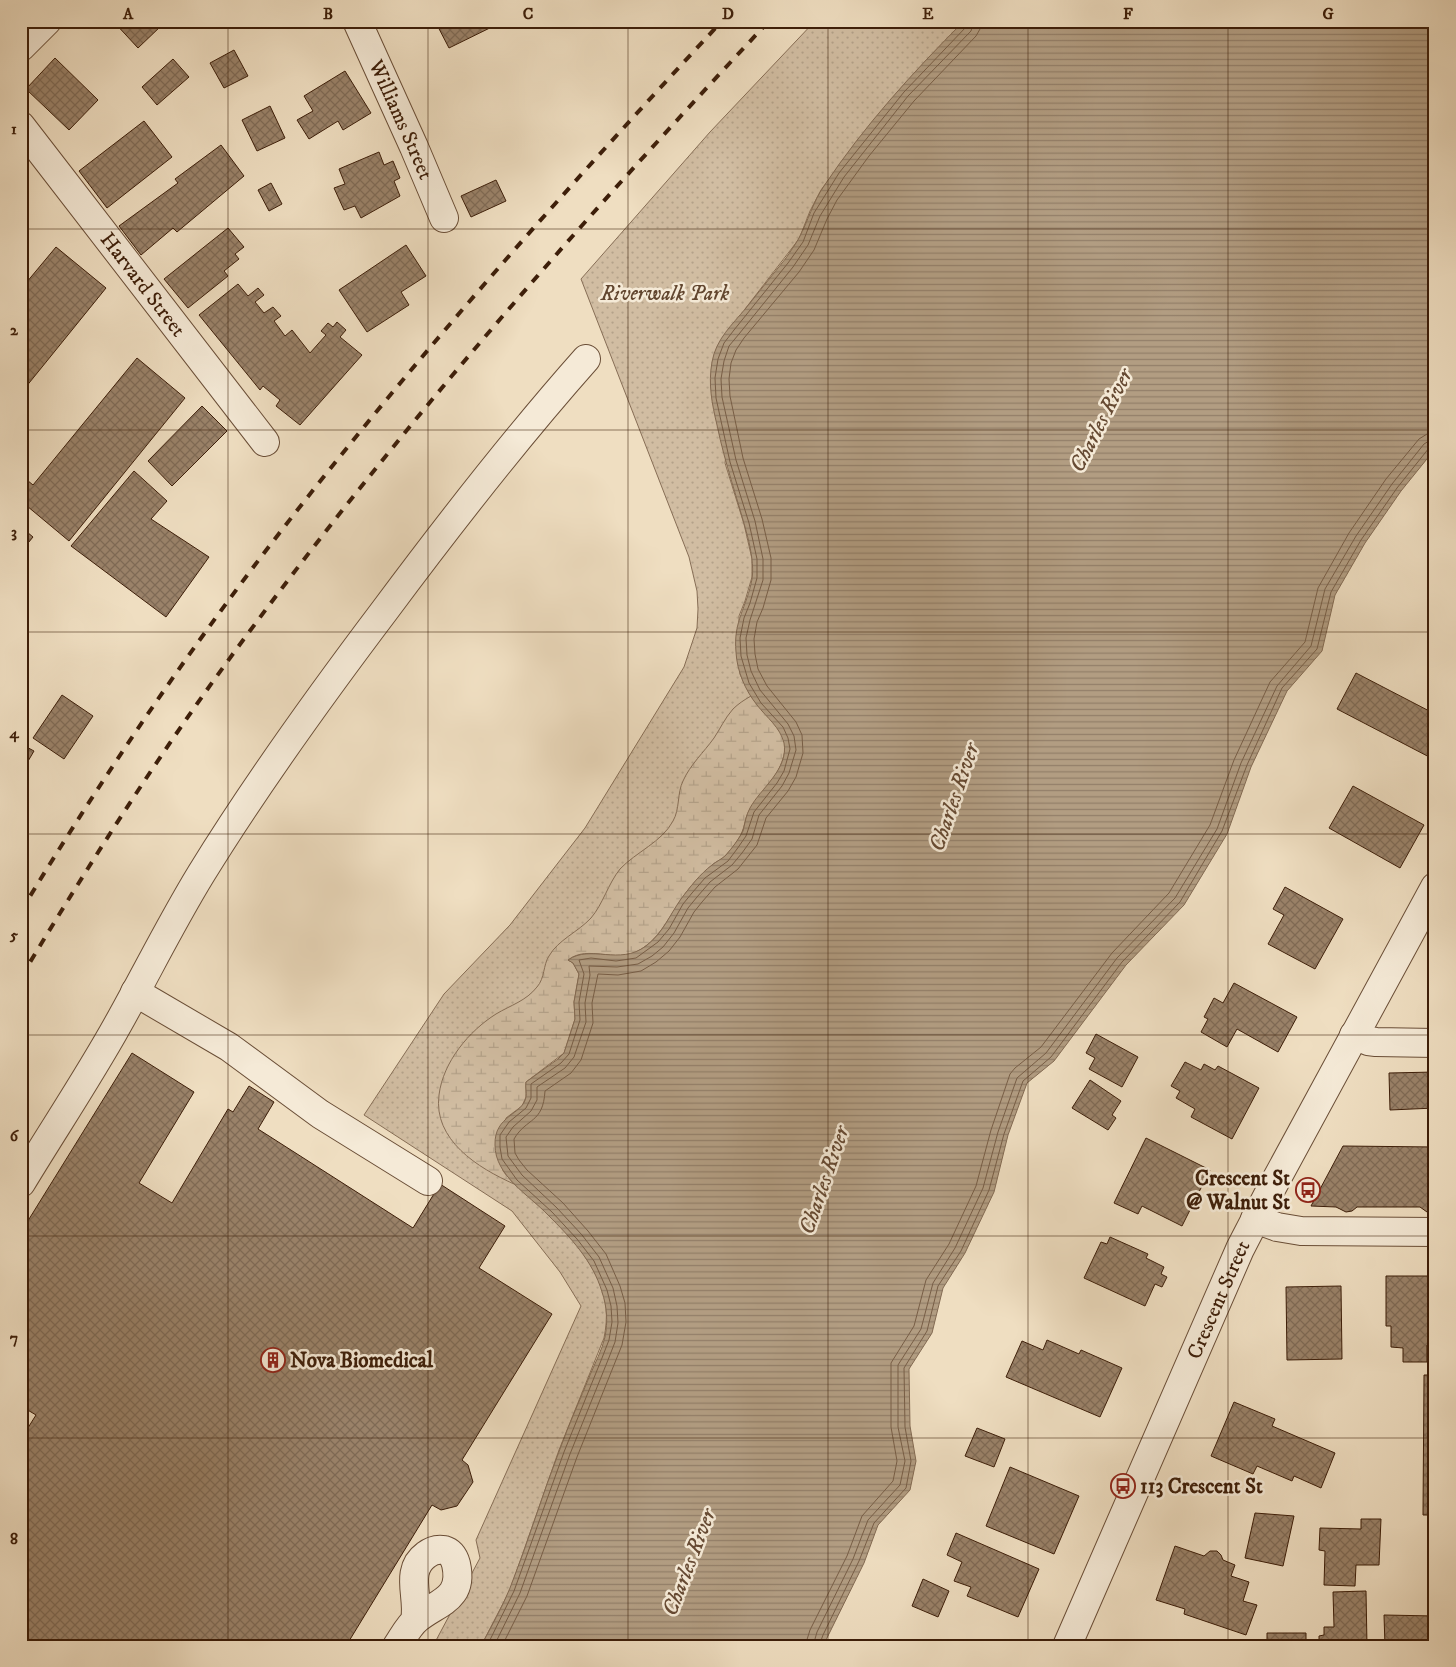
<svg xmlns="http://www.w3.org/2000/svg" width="1456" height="1667" font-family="'IM FELL DW Pica',serif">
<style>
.grass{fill:url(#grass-dots);stroke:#876e56}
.wetland{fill:url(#wetland-marsh);stroke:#876e56}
.water{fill:url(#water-rules);stroke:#836a52}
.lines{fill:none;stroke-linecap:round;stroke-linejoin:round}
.shore{stroke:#785e46;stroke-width:1}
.building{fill:url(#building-cross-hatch);stroke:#3d1e09}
.minor-casing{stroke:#6a4e37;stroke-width:30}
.minor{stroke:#f5ead7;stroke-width:28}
.rail{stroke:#3d1e09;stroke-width:4;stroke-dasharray:9 9;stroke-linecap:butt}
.grid{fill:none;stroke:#3d1e09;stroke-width:1;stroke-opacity:0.55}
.labels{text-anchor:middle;stroke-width:5;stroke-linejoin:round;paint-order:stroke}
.street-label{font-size:21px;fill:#3d1e09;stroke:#f5ead7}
.park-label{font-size:21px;font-style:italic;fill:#62462f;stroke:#f5ead7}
.poi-label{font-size:21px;font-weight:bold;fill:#3d1e09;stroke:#f5ead7;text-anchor:start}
.water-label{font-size:22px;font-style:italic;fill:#664a33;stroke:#f5ead7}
.neatline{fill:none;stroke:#3d1e09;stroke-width:2}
.grid-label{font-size:16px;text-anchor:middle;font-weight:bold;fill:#3d1e09}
</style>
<defs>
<pattern id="grass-dots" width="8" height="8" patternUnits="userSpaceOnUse" patternTransform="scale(1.25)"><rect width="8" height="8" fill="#d1bda2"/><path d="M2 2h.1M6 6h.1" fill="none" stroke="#b4a28a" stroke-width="1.8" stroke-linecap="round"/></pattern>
<pattern id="wetland-marsh" width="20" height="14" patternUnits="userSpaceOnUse" patternTransform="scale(1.25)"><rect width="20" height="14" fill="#d1bda2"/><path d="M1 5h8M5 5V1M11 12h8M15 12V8" fill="none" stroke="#b4a28a"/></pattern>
<pattern id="water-rules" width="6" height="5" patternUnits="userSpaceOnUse" patternTransform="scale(1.25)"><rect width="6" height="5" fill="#b29d82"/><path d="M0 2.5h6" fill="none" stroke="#927f69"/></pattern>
<pattern id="building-cross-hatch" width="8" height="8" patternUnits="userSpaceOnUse" patternTransform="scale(1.25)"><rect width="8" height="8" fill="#9a8269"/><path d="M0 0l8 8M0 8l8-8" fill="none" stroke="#7f6a55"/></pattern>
</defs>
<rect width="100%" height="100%" fill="#efdec1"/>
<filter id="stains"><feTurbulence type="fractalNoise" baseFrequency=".004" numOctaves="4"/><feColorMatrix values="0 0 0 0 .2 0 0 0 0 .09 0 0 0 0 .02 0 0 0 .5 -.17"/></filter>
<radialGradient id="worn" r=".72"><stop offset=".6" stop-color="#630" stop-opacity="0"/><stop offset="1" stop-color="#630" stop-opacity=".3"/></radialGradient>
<path class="grass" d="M 815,21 L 964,21 L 900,89 L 855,144 L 821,190 L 810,211 L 799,239 L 745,309 L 725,463 L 744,524 L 752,559 L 752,577 L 745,601 L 739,616 L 740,674 L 745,685 L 758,706 L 749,810 L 742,834 L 532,1077 L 514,1184 C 549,1213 601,1259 606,1308 C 607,1318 606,1328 604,1338 L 559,1450 L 510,1590 L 481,1646 L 433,1646 L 480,1558 L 476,1540 L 581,1306 L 560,1272 L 512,1211 L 364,1115 L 444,994 L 510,925 L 585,828 L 684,667 L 697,628 L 698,609 L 697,591 L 689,557 L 581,279 L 710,132 Z"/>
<path class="wetland" d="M 751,696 C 761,711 787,728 785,749 C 783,768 770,784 758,799 C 755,802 751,806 749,811 C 745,817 745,826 742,832 C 739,840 730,851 724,857 C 721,860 715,862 712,865 C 703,873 695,881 688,890 C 671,911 663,937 638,951 C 617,964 588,944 568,960 L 573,963 L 579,974 L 574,1002 L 575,1019 L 564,1053 L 526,1082 L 526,1097 L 522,1106 L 506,1118 L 503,1171 L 514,1184 C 478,1168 433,1140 439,1095 C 443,1062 469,1031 496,1014 C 511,1005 526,1001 537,987 C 545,978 543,965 549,956 C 558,940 578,932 591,918 C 603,904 608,884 620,869 C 636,852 662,842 673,821 C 680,809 677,793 683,781 C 690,765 704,752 714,738 C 720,729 725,718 733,709 C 738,704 744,700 751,696 Z"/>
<path class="water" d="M 964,21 L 1435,21 L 1435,449 L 1401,491 L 1365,543 L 1335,595 L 1322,651 L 1287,691 L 1251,767 L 1227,834 L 1184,905 L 1126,965 L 1054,1061 L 1027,1083 L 1008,1135 L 994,1192 L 965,1253 L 943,1288 L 932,1333 L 909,1369 L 910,1426 L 916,1461 L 910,1490 L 878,1525 L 864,1563 L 823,1646 L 481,1646 C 491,1627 502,1608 510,1588 C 528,1543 542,1495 560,1449 C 569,1424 580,1400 590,1375 C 595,1363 602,1350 605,1337 C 608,1321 607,1307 602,1292 C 593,1261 570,1237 548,1215 C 529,1195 495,1176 495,1145 C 494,1115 523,1115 526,1097 C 527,1093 525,1087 526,1082 L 558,1059 L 564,1053 L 575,1019 L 574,1002 L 579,974 L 573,963 L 568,960 C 591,944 619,966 646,946 C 663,933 669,916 681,899 C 690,887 700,874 712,865 C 717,861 722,859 726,855 C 732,848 739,839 743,831 C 745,823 746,815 750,808 C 760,789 789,769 784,743 C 780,727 767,718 757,705 C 745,690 737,671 736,652 C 733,621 747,607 752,579 C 754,566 751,551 748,538 C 738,500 725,464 717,425 C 712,404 708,384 712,362 C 716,339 732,325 746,308 C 759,291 773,275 786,258 C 790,252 795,245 799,238 C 808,221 813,202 824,186 C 864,126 913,72 964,21 Z"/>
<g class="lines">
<path class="shore" d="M 487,1646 L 514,1591 L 564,1452 L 602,1358 L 609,1340 L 612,1322 L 611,1306 L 607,1290 L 594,1261 L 577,1239 L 552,1212 L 517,1180 L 502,1159 L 500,1147 L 500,1135 L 509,1122 L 526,1108 L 531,1098 L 531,1084 L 561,1063 L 569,1054 L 580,1020 L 579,1002 L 584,974 L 579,960 L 591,958 L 616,961 L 636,958 L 658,942 L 669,929 L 683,904 L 692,893 L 705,878 L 728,861 L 737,849 L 746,836 L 754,812 L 777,783 L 784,771 L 790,749 L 788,738 L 783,727 L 761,703 L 749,683 L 741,656 L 740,638 L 744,618 L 750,603 L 757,578 L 757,559 L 749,523 L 730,462 L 716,398 L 715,378 L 718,359 L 724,343 L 734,330 L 788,263 L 803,242 L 814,213 L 839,173 L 904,92 L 966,27 L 967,21
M 494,1646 L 520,1593 L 570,1454 L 608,1360 L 615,1342 L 618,1323 L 617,1306 L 613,1288 L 599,1257 L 582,1235 L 557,1208 L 522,1175 L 508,1156 L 506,1137 L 513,1127 L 531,1111 L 537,1100 L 537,1087 L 565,1068 L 574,1057 L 586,1022 L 585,1003 L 590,975 L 589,966 L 617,967 L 638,964 L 652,956 L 663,947 L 674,933 L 688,908 L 697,897 L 710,882 L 732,865 L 742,853 L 752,839 L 759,815 L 782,786 L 789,773 L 796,750 L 794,736 L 788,724 L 760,690 L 751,671 L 747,655 L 746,638 L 750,620 L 763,580 L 763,559 L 755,521 L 736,460 L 722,397 L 721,379 L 724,361 L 729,346 L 739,334 L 793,267 L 808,245 L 820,216 L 844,177 L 908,96 L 971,31 L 974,21
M 502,1646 L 527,1596 L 577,1457 L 622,1345 L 626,1322 L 625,1303 L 620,1286 L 606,1254 L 588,1231 L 563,1203 L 527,1170 L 519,1160 L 515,1153 L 514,1139 C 527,1117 543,1124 545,1091 L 571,1073 L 581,1060 L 593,1023 L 592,1003 L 598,974 L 618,975 L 641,971 L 656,962 L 669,951 L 680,937 L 694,912 L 702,902 L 715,887 L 738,869 L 757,845 L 766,818 L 788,791 L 796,777 L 803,753 L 802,735 L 796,722 L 767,686 L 758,669 L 755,654 L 754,639 L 757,622 L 763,608 L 771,580 L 771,558 L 762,519 L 743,458 L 730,396 L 729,379 L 731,363 L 736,350 L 744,338 L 799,272 L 814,250 L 827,219 L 837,200 L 869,156 L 914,101 L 976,36 L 980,29 L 981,21
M 805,1646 L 810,1630 L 847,1556 L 862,1516 L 893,1481 L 897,1461 L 891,1427 L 891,1363 L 914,1326 L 926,1280 L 949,1244 L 976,1186 L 991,1130 L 1010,1074 L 1015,1068 L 1041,1047 L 1112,953 L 1169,893 L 1210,825 L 1234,760 L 1270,682 L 1305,642 L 1318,588 L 1349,533 L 1386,479 L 1419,439 L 1427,434 L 1435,432
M 813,1646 L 817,1632 L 853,1559 L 868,1520 L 900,1485 L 905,1461 L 898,1427 L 898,1365 L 921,1329 L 933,1283 L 955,1248 L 983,1188 L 998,1132 L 1017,1078 L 1046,1053 L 1117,958 L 1175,898 L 1217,829 L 1241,763 L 1277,686 L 1311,646 L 1325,589 L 1356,536 L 1392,484 L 1424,444 L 1429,441 L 1435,440
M 819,1646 L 823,1635 L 859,1561 L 874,1523 L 906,1488 L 911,1461 L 905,1427 L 904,1368 L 927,1331 L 938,1286 L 961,1251 L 989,1190 L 1004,1134 L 1023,1081 L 1051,1057 L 1122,962 L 1180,902 L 1222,831 L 1247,765 L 1282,688 L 1317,649 L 1331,592 L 1361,540 L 1397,488 L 1429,448 L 1435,446"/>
</g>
<path class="building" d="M 113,21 L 156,21 L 161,26 L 138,48 Z
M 284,21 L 297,21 L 286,27 Z
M 435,21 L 504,21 L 449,48 Z
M 234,50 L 248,76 L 224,88 L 210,63 Z
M 55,58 L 98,100 L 69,130 L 26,89 Z
M 173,59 L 189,77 L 157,105 L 142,87 Z
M 345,71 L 371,113 L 343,130 L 338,121 L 309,139 L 297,120 L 313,111 L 304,96 Z
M 270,106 L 285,138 L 257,151 L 242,120 Z
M 144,121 L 172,157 L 107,208 L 79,171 Z
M 221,145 L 244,176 L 177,232 L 173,228 L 141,255 L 119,226 L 178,183 L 175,179 Z
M 379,152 L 384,165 L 393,161 L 400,178 L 394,181 L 400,196 L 361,218 L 355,206 L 344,210 L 334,188 L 345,184 L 339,169 Z
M 496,180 L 506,201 L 471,217 L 461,196 Z
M 271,183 L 282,204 L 269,211 L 258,190 Z
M 228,228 L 244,247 L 235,254 L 239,259 L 224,271 L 228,276 L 188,308 L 164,279 Z
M 406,245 L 426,276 L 401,292 L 409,305 L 367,332 L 339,290 Z
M 56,247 L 106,288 L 21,393 L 21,289 Z
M 238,284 L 248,296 L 258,288 L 264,295 L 255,302 L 264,313 L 273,307 L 281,316 L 274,321 L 285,336 L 292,330 L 310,353 L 326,335 L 321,331 L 328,323 L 333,327 L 337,322 L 346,330 L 340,337 L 362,355 L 300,425 L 276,406 L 280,400 L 263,386 L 260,390 L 199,315 Z
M 137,358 L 185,398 L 69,541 L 21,501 L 21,475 L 33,485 Z
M 202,406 L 227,431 L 172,486 L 148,461 Z
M 134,471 L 167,501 L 151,519 L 209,557 L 166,617 L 71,546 Z
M 21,527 L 33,537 L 24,548 L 21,546 Z
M 1356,673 L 1435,714 L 1435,760 L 1337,709 Z
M 62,695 L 93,716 L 64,759 L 33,738 Z
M 21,744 L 34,751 L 24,768 L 21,766 Z
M 1353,786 L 1424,825 L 1400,868 L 1329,828 Z
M 1285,887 L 1343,919 L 1315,969 L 1268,944 L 1284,915 L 1273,909 Z
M 1234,983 L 1297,1017 L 1278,1052 L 1237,1029 L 1227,1047 L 1201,1032 L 1208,1019 L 1204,1017 L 1214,998 L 1223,1003 Z
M 1433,991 L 1435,991 L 1434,1026 Z
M 1096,1034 L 1138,1057 L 1122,1087 L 1089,1069 L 1095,1058 L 1086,1053 Z
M 132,1053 L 194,1092 L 139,1183 L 172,1203 L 228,1109 L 233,1112 L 249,1086 L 274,1102 L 258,1129 L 413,1228 L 440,1184 L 505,1226 L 479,1268 L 552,1314 L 462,1460 L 468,1465 L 473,1482 L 457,1506 L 441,1510 L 432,1505 L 346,1646 L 21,1646 L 21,1439 L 36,1415 L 21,1406 L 21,1232 Z
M 1185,1062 L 1201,1070 L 1204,1064 L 1215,1070 L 1218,1066 L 1259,1088 L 1232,1139 L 1191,1117 L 1195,1109 L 1176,1098 L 1180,1091 L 1171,1086 Z
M 1435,1072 L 1435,1108 L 1390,1110 L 1389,1073 Z
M 1090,1080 L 1121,1101 L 1112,1115 L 1116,1118 L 1108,1130 L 1072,1108 Z
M 1146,1138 L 1210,1170 L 1182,1226 L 1142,1206 L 1138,1214 L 1114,1203 Z
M 1343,1146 L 1435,1147 L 1435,1213 L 1427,1212 L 1420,1207 L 1357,1207 L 1352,1211 L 1346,1212 L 1336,1207 L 1311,1206 Z
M 1110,1237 L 1148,1254 L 1146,1258 L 1164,1267 L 1161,1274 L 1167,1277 L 1162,1287 L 1155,1284 L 1145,1306 L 1084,1278 L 1101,1242 L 1107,1244 Z
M 1386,1276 L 1435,1276 L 1435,1345 L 1427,1345 L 1427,1362 L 1403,1362 L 1403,1348 L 1391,1347 L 1391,1326 L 1386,1326 Z
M 1341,1286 L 1342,1359 L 1287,1360 L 1286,1287 Z
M 1047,1340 L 1079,1354 L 1081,1350 L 1122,1368 L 1100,1417 L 1006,1377 L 1022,1341 L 1043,1350 Z
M 1424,1375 L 1435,1375 L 1435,1515 L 1423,1515 Z
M 1234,1402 L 1275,1419 L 1272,1426 L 1335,1453 L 1321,1488 L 1294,1476 L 1292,1481 L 1257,1466 L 1253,1474 L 1211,1456 Z
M 977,1428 L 1005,1439 L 994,1467 L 965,1456 Z
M 1010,1467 L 1079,1496 L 1054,1554 L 986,1526 Z
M 1255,1513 L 1294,1516 L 1283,1566 L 1245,1558 Z
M 1361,1519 L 1381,1519 L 1379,1565 L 1356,1565 L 1355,1586 L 1324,1585 L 1325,1551 L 1319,1550 L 1320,1528 L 1361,1529 Z
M 956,1533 L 1039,1569 L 1018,1617 L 967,1596 L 971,1587 L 954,1581 L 962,1562 L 947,1555 Z
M 1175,1546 L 1204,1556 L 1210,1551 L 1217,1551 L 1221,1555 L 1223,1560 L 1235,1565 L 1231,1576 L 1249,1582 L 1243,1601 L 1257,1605 L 1246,1635 L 1184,1614 L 1185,1609 L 1156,1600 Z
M 923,1579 L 949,1591 L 938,1617 L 912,1606 Z
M 1366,1591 L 1367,1646 L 1319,1646 L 1319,1636 L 1324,1635 L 1324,1627 L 1334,1627 L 1333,1592 Z
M 1384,1615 L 1435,1616 L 1435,1646 L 1385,1646 Z
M 1267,1633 L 1306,1633 L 1306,1646 L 1267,1646 Z"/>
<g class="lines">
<defs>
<g id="minor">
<path id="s1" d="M 357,21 L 414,147 L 444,218"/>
<path d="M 21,47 L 47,21"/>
<path id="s2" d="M 21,126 L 265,442"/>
<path d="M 135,992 L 229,1047 L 320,1114 L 428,1181"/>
<path d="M 1354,1035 L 1368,1041 L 1376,1042 L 1435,1043"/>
<path d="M 21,1183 C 53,1130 88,1078 118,1024 C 146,974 171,923 201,874 C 257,783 320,696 385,610 C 449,524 515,439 586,359"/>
<path d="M 1255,1219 L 1277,1227 L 1301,1231 L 1435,1232"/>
<path d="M 397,1646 C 403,1637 409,1625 418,1618 C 438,1602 464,1599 456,1564 C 454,1557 451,1552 444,1550 C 438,1549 431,1551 426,1555 C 404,1571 420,1598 415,1620"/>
<path id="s3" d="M 1067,1646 L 1240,1249 L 1270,1191 L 1435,887"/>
</g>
</defs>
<use href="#minor" class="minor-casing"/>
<use href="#minor" class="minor"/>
<path class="rail" d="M 21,911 C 95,789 175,670 261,557 C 404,370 561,194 722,21
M 21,977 C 82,876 145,776 214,680 C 382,447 573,230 769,21"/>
</g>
<path class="grid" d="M 228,21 L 228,1646M 428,21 L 428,1646M 628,21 L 628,1646M 828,21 L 828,1646M 1028,21 L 1028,1646M 1228,21 L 1228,1646M 21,229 L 1435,229M 21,430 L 1435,430M 21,632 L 1435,632M 21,834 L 1435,834M 21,1035 L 1435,1035M 21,1236 L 1435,1236M 21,1438 L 1435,1438"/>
<defs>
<symbol id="bus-ring" viewBox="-11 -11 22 22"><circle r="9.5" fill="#f5ead7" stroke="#8f2418" stroke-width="1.5"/><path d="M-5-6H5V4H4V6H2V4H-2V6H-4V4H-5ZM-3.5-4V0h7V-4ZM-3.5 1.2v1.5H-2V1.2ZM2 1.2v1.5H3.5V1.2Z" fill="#8f2418"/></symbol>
<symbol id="building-ring" viewBox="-11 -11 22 22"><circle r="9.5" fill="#f5ead7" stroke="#8f2418" stroke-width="1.5"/><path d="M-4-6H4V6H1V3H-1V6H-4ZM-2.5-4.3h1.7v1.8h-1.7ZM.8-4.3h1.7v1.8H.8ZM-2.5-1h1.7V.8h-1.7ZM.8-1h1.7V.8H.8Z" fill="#8f2418"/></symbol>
</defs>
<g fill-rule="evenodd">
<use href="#bus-ring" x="1294" y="1176" width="28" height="28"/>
<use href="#building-ring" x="259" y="1346" width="28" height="28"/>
<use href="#bus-ring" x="1109" y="1472" width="28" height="28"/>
</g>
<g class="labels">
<g class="street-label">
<text dy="7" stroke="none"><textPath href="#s1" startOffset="108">Williams Street</textPath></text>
<text dy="7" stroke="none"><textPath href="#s2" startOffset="200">Harvard Street</textPath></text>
<text dy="7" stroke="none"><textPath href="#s3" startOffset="378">Crescent Street</textPath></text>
</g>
<g class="park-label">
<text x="665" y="300">Riverwalk Park</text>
</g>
<g class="poi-label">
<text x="1290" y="1185" text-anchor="end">Crescent St<tspan x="1290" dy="24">@ Walnut St</tspan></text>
<text x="290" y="1367">Nova Biomedical</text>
<text x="1140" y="1493">113 Crescent St</text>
</g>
<g class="water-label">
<text transform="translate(1100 420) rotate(-63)" y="8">Charles River</text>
<text transform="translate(953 797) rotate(-71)" y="8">Charles River</text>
<text transform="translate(823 1180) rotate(-71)" y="8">Charles River</text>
<text transform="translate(688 1562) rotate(-69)" y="8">Charles River</text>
</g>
</g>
<rect width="1456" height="1667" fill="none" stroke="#efdec1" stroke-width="55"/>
<rect x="28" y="28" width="1400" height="1612" class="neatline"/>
<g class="grid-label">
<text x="128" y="19">A</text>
<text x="328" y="19">B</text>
<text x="528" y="19">C</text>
<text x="728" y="19">D</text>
<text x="928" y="19">E</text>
<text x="1128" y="19">F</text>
<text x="1328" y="19">G</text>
<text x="14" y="134">1</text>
<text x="14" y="335">2</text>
<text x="14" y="537">3</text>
<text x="14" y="738">4</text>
<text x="14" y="940">5</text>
<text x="14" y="1141">6</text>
<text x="14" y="1343">7</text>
<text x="14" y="1544">8</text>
</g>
<rect width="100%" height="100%" filter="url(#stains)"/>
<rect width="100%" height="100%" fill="url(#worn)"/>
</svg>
